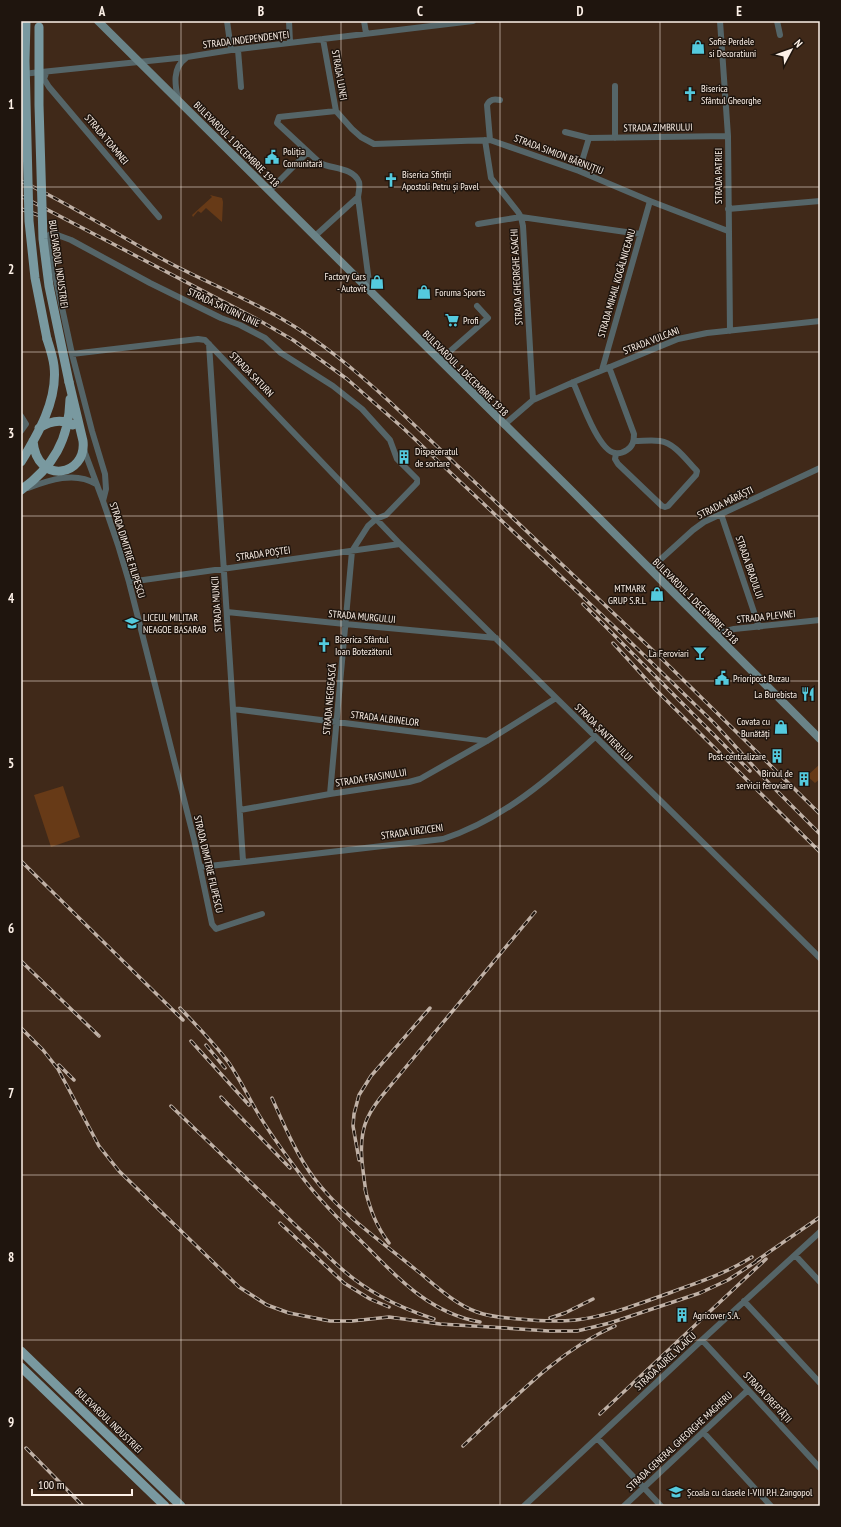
<svg xmlns="http://www.w3.org/2000/svg" width="841" height="1527" font-family="'PT Sans Narrow',sans-serif">
<style>
.green{fill:#673a17}
.lines{fill:none;stroke-linecap:round;stroke-linejoin:round}
.street{stroke:#556568;stroke-width:6}
.secondary{stroke:#6a8387;stroke-width:8}
.primary{stroke:#7999a0;stroke-width:9}
.rail-casing{stroke:#c0b1a6;stroke-width:3.5}
.rail{stroke:#1f150e;stroke-width:2;stroke-dasharray:6;stroke-linecap:butt}
.primary-bridge{stroke:#7999a0;stroke-width:9}
.grid{fill:none;stroke:#fdf1e8;stroke-width:1;stroke-opacity:0.55}
.labels{text-anchor:middle;stroke-width:3;stroke-linejoin:round;paint-order:stroke}
.street-label{font-size:10px;fill:#fdf1e8;stroke:#1f150e}
.poi-label{font-size:10px;fill:#fdf1e8;stroke:#1f150e;text-anchor:start}
.neatline{fill:none;stroke:#fdf1e8;stroke-width:1.5}
.grid-label{font-size:13px;text-anchor:middle;font-weight:bold;fill:#fdf1e8}
</style>
<rect width="100%" height="100%" fill="#402919"/>
<path class="green" d="M 210,195 L 222,198 L 223,202 L 222,222 L 206,208 L 201,213 L 198,211 L 193,217 L 192,215 L 212,197 Z
M 820,764 L 820,779 L 815,783 L 807,776 Z
M 63,786 L 80,837 L 51,847 L 34,795 Z"/>
<g class="lines">
<path class="street" d="M 227,21 L 231,50
M 289,21 L 290,43
M 364,21 L 366,33
M 720,21 L 728,136 L 730,331
M 777,21 L 780,35
M 323,39 L 336,111 L 352,129 L 361,137 L 374,144 L 490,140 L 579,171 L 650,201 L 728,231
M 238,50 L 241,87
M 46,73 L 44,79 L 49,87 L 159,217
M 22,74 L 187,57 L 231,50 L 473,21
M 615,86 L 615,138
M 178,99 C 175,85 172,68 186,58
M 336,111 L 279,117 L 277,123 L 320,163 C 331,169 353,167 359,182 C 360,186 359,192 358,197 L 370,290
M 565,132 L 589,138
M 485,140 L 491,178 L 518,212 L 521,217 L 523,226 L 533,400
M 490,140 L 487,105 C 490,99 494,99 500,100
M 579,171 L 589,138 L 728,136
M 269,191 L 308,152
M 728,209 L 820,201
M 478,224 L 521,217 L 640,234
M 315,236 L 358,197
M 209,344 L 243,861
M 72,354 L 198,339 L 205,340 L 400,544 L 820,958
M 440,360 L 488,318 L 477,306
M 602,370 L 650,201
M 573,382 C 580,397 598,451 615,453 C 619,454 624,452 627,450 C 633,446 634,441 634,434 L 609,367
M 21,416 L 26,424 L 21,431
M 504,425 L 533,400 L 576,381 L 678,339 L 707,333 L 820,321
M 84,450 L 103,501
M 616,454 L 615,459 L 618,464 L 662,506 L 665,507 L 668,506 L 696,475 L 697,471 C 687,461 675,443 660,441 C 652,440 643,441 634,441
M 28,488 C 49,480 75,471 96,484
M 721,514 L 759,627
M 650,569 L 693,530 L 704,522 L 820,468
M 129,582 L 400,544
M 227,612 L 345,624 L 496,638
M 714,634 L 734,629 L 820,620
M 233,709 L 487,741
M 240,810 L 330,794 L 409,782 L 420,779 L 487,741 L 556,698
M 201,867 L 443,839 C 502,820 550,778 595,737
M 262,914 L 216,929 L 212,924 L 194,839 L 129,582 L 118,545 L 103,501 L 106,489 L 105,474 L 92,431 L 72,354 L 49,247 L 48,236 L 52,233 L 71,240 L 150,283 L 221,318 L 240,325 L 265,338 L 281,353 L 333,386 L 362,409 L 390,440 L 397,459 L 417,479 L 417,483 L 386,515 L 376,519 L 368,526 L 352,551 L 330,794
M 795,1255 L 820,1282
M 744,1301 L 820,1383
M 702,1340 L 820,1468
M 703,1432 L 771,1506
M 597,1438 L 661,1506
M 524,1506 L 702,1340 L 820,1232
M 624,1506 L 748,1390"/>
<path class="secondary" d="M 98,21 L 572,491 L 820,739"/>
<path class="primary" d="M 39,428 C 50,421 61,418 73,425
M 33,441 C 37,486 87,476 83,441 L 69,382
M 21,462 C 38,434 58,400 54,366 C 53,357 50,348 47,339
M 21,490 C 53,467 69,440 70,399
M 21,1351 L 181,1506
M 21,1367 L 165,1506"/>
<defs>
<path id="rail" d="M 21,181 C 70,204 116,234 164,260 C 203,281 244,297 282,319 C 322,342 356,371 390,402 L 662,659 L 820,814
M 21,196 L 255,318 L 293,340 L 347,379 L 403,428 L 621,633 L 714,723 L 766,780 L 820,834
M 21,209 L 38,215
M 583,604 L 750,771
M 613,643 L 655,689 L 820,852
M 21,861 L 183,1020
M 21,961 L 99,1036
M 180,1008 C 197,1026 214,1043 229,1063 C 239,1078 247,1094 256,1110 C 268,1131 283,1151 297,1170 C 318,1200 345,1225 371,1251 C 402,1283 434,1314 480,1322
M 21,1028 L 43,1050 L 58,1069 L 99,1146 L 119,1171 L 239,1287 L 267,1305 L 289,1313 L 330,1321 L 352,1321 L 389,1317 L 440,1324 L 490,1327 L 549,1331 L 577,1331 L 610,1323 L 700,1293 L 728,1280 L 760,1259
M 191,1041 L 249,1105
M 206,1045 L 225,1068
M 59,1065 L 74,1080
M 221,1097 L 290,1168
M 272,1098 C 284,1125 296,1154 314,1178 C 341,1214 381,1241 415,1269 C 434,1284 454,1304 477,1312 C 490,1317 505,1318 519,1319 C 537,1321 557,1322 576,1320 C 609,1316 641,1303 672,1292 C 699,1282 727,1273 752,1257
M 171,1106 L 333,1261 C 363,1290 395,1306 434,1319
M 359,1160 L 353,1126 L 354,1114 L 359,1095 L 371,1076 L 430,1008
M 365,1189 C 370,1209 376,1226 389,1243
M 366,1193 C 363,1169 357,1142 367,1119 C 372,1108 379,1099 386,1091 L 535,912
M 280,1223 L 344,1283 L 370,1299 L 389,1307
M 756,1261 L 820,1217
M 550,1318 L 565,1313 L 593,1299
M 600,1414 L 766,1259
M 463,1446 C 510,1403 555,1352 615,1326
M 26,1448 L 83,1506"/>
</defs>
<use href="#rail" class="rail-casing"/>
<use href="#rail" class="rail"/>
<path class="primary-bridge" d="M 26,21 L 25,61 L 29,221 L 35,278 L 47,339
M 39,27 L 39,105 L 43,239 L 49,286 L 69,382"/>
</g>
<path class="grid" d="M 181,21 L 181,1506M 341,21 L 341,1506M 500,21 L 500,1506M 660,21 L 660,1506M 21,187 L 820,187M 21,352 L 820,352M 21,516 L 820,516M 21,681 L 820,681M 21,846 L 820,846M 21,1011 L 820,1011M 21,1175 L 820,1175M 21,1340 L 820,1340"/>
<defs>
<symbol id="shop-bare" viewBox="-9 -9 18 18"><path d="M-5-2.5h2.3a2.7 3.5 0 0 1 5.4 0H5L5.5 6h-11ZM-1.5-2.5h3a1.5 2.3 0 0 0-3 0Z" fill="#54cade" stroke="#1f150e" stroke-width="2.5" paint-order="stroke"/></symbol>
<symbol id="church-bare" viewBox="-9 -9 18 18"><path d="M-1.2-6h2.4v3.5h3.3v2.4h-3.3V6h-2.4V-.1h-3.3v-2.4h3.3Z" fill="#54cade" stroke="#1f150e" stroke-width="2.5" paint-order="stroke"/></symbol>
<symbol id="civic-bare" viewBox="-9 -9 18 18"><path d="M-.6-6.5H3V-4.5H.6V-3L4-1V1h2V6H-6V1h2V-1L-.6-3ZM-1.2 2.5V6h2.4V2.5Z" fill="#54cade" stroke="#1f150e" stroke-width="2.5" paint-order="stroke"/></symbol>
<symbol id="supermarket-bare" viewBox="-9 -9 18 18"><path d="M-6-5.5h2.5l.6 2H6L4.5 2H-2.5L-4.4-4H-6ZM-1.5 3.2a1.3 1.3 0 1 0 .1 0ZM3 3.2a1.3 1.3 0 1 0 .1 0Z" fill="#54cade" stroke="#1f150e" stroke-width="2.5" paint-order="stroke"/></symbol>
<symbol id="building-bare" viewBox="-9 -9 18 18"><path d="M-4-6H4V6H1V3H-1V6H-4ZM-2.5-4.3h1.7v1.8h-1.7ZM.8-4.3h1.7v1.8H.8ZM-2.5-1h1.7V.8h-1.7ZM.8-1h1.7V.8H.8Z" fill="#54cade" stroke="#1f150e" stroke-width="2.5" paint-order="stroke"/></symbol>
<symbol id="university-bare" viewBox="-9 -9 18 18"><path d="M0-5L7-2L0 1L-7-2ZM-4 1L0 2.5L4 1V4Q0 6-4 4Z" fill="#54cade" stroke="#1f150e" stroke-width="2.5" paint-order="stroke"/></symbol>
<symbol id="bar-bare" viewBox="-9 -9 18 18"><path d="M-6-5H6L.8 .8V4.5H3.5V6h-7V4.5H-.8V.8Z" fill="#54cade" stroke="#1f150e" stroke-width="2.5" paint-order="stroke"/></symbol>
<symbol id="restaurant-bare" viewBox="-9 -9 18 18"><path d="M-5-6h1v4h1v-4h1v4h1v-4h1v5L-1.5 .5V6h-2V.5L-5-1ZM5-6V6H3V1.5H1.5Q1.5-4 5-6Z" fill="#54cade" stroke="#1f150e" stroke-width="2.5" paint-order="stroke"/></symbol>
<symbol id="school-bare" viewBox="-9 -9 18 18"><path d="M0-5L7-2L0 1L-7-2ZM-4 1L0 2.5L4 1V4Q0 6-4 4Z" fill="#54cade" stroke="#1f150e" stroke-width="2.5" paint-order="stroke"/></symbol>
</defs>
<g fill-rule="evenodd">
<use href="#shop-bare" x="688" y="37" width="20" height="20"/>
<use href="#church-bare" x="680" y="84" width="20" height="20"/>
<use href="#civic-bare" x="262" y="147" width="20" height="20"/>
<use href="#church-bare" x="381" y="170" width="20" height="20"/>
<use href="#shop-bare" x="367" y="272" width="20" height="20"/>
<use href="#shop-bare" x="414" y="282" width="20" height="20"/>
<use href="#supermarket-bare" x="442" y="310" width="20" height="20"/>
<use href="#building-bare" x="394" y="447" width="20" height="20"/>
<use href="#shop-bare" x="647" y="584" width="20" height="20"/>
<use href="#university-bare" x="122" y="613" width="20" height="20"/>
<use href="#church-bare" x="314" y="635" width="20" height="20"/>
<use href="#bar-bare" x="690" y="643" width="20" height="20"/>
<use href="#civic-bare" x="712" y="668" width="20" height="20"/>
<use href="#restaurant-bare" x="798" y="684" width="20" height="20"/>
<use href="#shop-bare" x="771" y="717" width="20" height="20"/>
<use href="#building-bare" x="767" y="746" width="20" height="20"/>
<use href="#building-bare" x="794" y="769" width="20" height="20"/>
<use href="#building-bare" x="672" y="1305" width="20" height="20"/>
<use href="#school-bare" x="666" y="1482" width="20" height="20"/>
</g>
<g class="labels">
<g class="street-label">
<text transform="translate(246 39) rotate(-7)" y="4">STRADA INDEPENDENȚEI</text>
<text transform="translate(340 75) rotate(80)" y="4">STRADA LUNEI</text>
<text transform="translate(658 127) rotate(-1)" y="4">STRADA ZIMBRULUI</text>
<text transform="translate(107 139) rotate(50)" y="4">STRADA TOAMNEI</text>
<text transform="translate(237 144) rotate(45)" y="4">BULEVARDUL 1 DECEMBRIE 1918</text>
<text transform="translate(559 154) rotate(21)" y="4">STRADA SIMION BĂRNUȚIU</text>
<text transform="translate(718 176) rotate(-90)" y="4">STRADA PATRIEI</text>
<text transform="translate(59 264) rotate(82)" y="4">BULEVARDUL INDUSTRIEI</text>
<text transform="translate(516 277) rotate(-93)" y="4">STRADA GHEORGHE ASACHI</text>
<text transform="translate(616 283) rotate(-74)" y="4">STRADA MIHAIL KOGĂLNICEANU</text>
<text transform="translate(224 307) rotate(25)" y="4">STRADA SATURN LINIE</text>
<text transform="translate(651 340) rotate(-21)" y="4">STRADA VULCANI</text>
<text transform="translate(466 373) rotate(45)" y="4">BULEVARDUL 1 DECEMBRIE 1918</text>
<text transform="translate(252 374) rotate(46)" y="4">STRADA SATURN</text>
<text transform="translate(725 502) rotate(-26)" y="4">STRADA MĂRĂȘTI</text>
<text transform="translate(128 550) rotate(73)" y="4">STRADA DIMITRIE FILIPESCU</text>
<text transform="translate(263 553) rotate(-8)" y="4">STRADA POȘTEI</text>
<text transform="translate(750 567) rotate(71)" y="4">STRADA BRADULUI</text>
<text transform="translate(696 601) rotate(45)" y="4">BULEVARDUL 1 DECEMBRIE 1918</text>
<text transform="translate(216 604) rotate(-94)" y="4">STRADA MUNCII</text>
<text transform="translate(362 616) rotate(5)" y="4">STRADA MURGULUI</text>
<text transform="translate(766 616) rotate(-6)" y="4">STRADA PLEVNEI</text>
<text transform="translate(329 699) rotate(-85)" y="4">STRADA NEGREASCĂ</text>
<text transform="translate(385 718) rotate(7)" y="4">STRADA ALBINELOR</text>
<text transform="translate(604 732) rotate(45)" y="4">STRADA ȘANTIERULUI</text>
<text transform="translate(371 777) rotate(-9)" y="4">STRADA FRASINULUI</text>
<text transform="translate(412 831) rotate(-8)" y="4">STRADA URZICENI</text>
<text transform="translate(209 864) rotate(77)" y="4">STRADA DIMITRIE FILIPESCU</text>
<text transform="translate(665 1361) rotate(-43)" y="4">STRADA AUREL VLAICU</text>
<text transform="translate(768 1397) rotate(47)" y="4">STRADA DREPTĂȚII</text>
<text transform="translate(109 1420) rotate(44)" y="4">BULEVARDUL INDUSTRIEI</text>
<text transform="translate(679 1441) rotate(-43)" y="4">STRADA GENERAL GHEORGHE MAGHERU</text>
</g>
<g class="poi-label">
<text x="709" y="45">Sofie Perdele<tspan x="709" dy="12">si Decoratiuni</tspan></text>
<text x="701" y="92">Biserica<tspan x="701" dy="12">Sfântul Gheorghe</tspan></text>
<text x="283" y="155">Poliția<tspan x="283" dy="12">Comunitară</tspan></text>
<text x="402" y="178">Biserica Sfinții<tspan x="402" dy="12">Apostoli Petru și Pavel</tspan></text>
<text x="366" y="280" text-anchor="end">Factory Cars<tspan x="366" dy="12">- Autovit</tspan></text>
<text x="435" y="296">Foruma Sports</text>
<text x="463" y="324">Profi</text>
<text x="415" y="455">Dispeceratul<tspan x="415" dy="12">de sortare</tspan></text>
<text x="646" y="592" text-anchor="end">MTMARK<tspan x="646" dy="12">GRUP S.R.L</tspan></text>
<text x="143" y="621">LICEUL MILITAR<tspan x="143" dy="12">NEAGOE BASARAB</tspan></text>
<text x="335" y="643">Biserica Sfântul<tspan x="335" dy="12">Ioan Botezătorul</tspan></text>
<text x="689" y="657" text-anchor="end">La Feroviari</text>
<text x="733" y="682">Prioripost Buzau</text>
<text x="797" y="698" text-anchor="end">La Burebista</text>
<text x="770" y="725" text-anchor="end">Covata cu<tspan x="770" dy="12">Bunătăți</tspan></text>
<text x="766" y="760" text-anchor="end">Post-centralizare</text>
<text x="793" y="777" text-anchor="end">Biroul de<tspan x="793" dy="12">servicii feroviare</tspan></text>
<text x="693" y="1319">Agricover S.A.</text>
<text x="687" y="1496">Școala cu clasele I-VIII P.H. Zangopol</text>
</g>
</g>
<rect width="841" height="1527" fill="none" stroke="#1f150e" stroke-width="44"/>
<g transform="translate(791 50) rotate(49)" stroke="#1f150e" stroke-width="3" paint-order="stroke">
<path d="M0-3L7 15L0 10L-7 15Z" fill="#fdf1e8"/>
<text y="-6" font-size="11" font-weight="bold" text-anchor="middle" fill="#fdf1e8">N</text>
</g>
<path d="M32 1489v6h100v-6" fill="none" stroke="#fdf1e8" stroke-width="2"/>
<text x="38" y="1489" font-size="12" fill="#fdf1e8" stroke="#1f150e" stroke-width="3" paint-order="stroke">100 m</text>
<rect x="22" y="22" width="797" height="1483" class="neatline"/>
<g class="grid-label">
<text x="102" y="16">A</text>
<text x="261" y="16">B</text>
<text x="420" y="16">C</text>
<text x="580" y="16">D</text>
<text x="739" y="16">E</text>
<text x="11" y="109">1</text>
<text x="11" y="274">2</text>
<text x="11" y="438">3</text>
<text x="11" y="603">4</text>
<text x="11" y="768">5</text>
<text x="11" y="933">6</text>
<text x="11" y="1098">7</text>
<text x="11" y="1262">8</text>
<text x="11" y="1427">9</text>
</g>
</svg>
